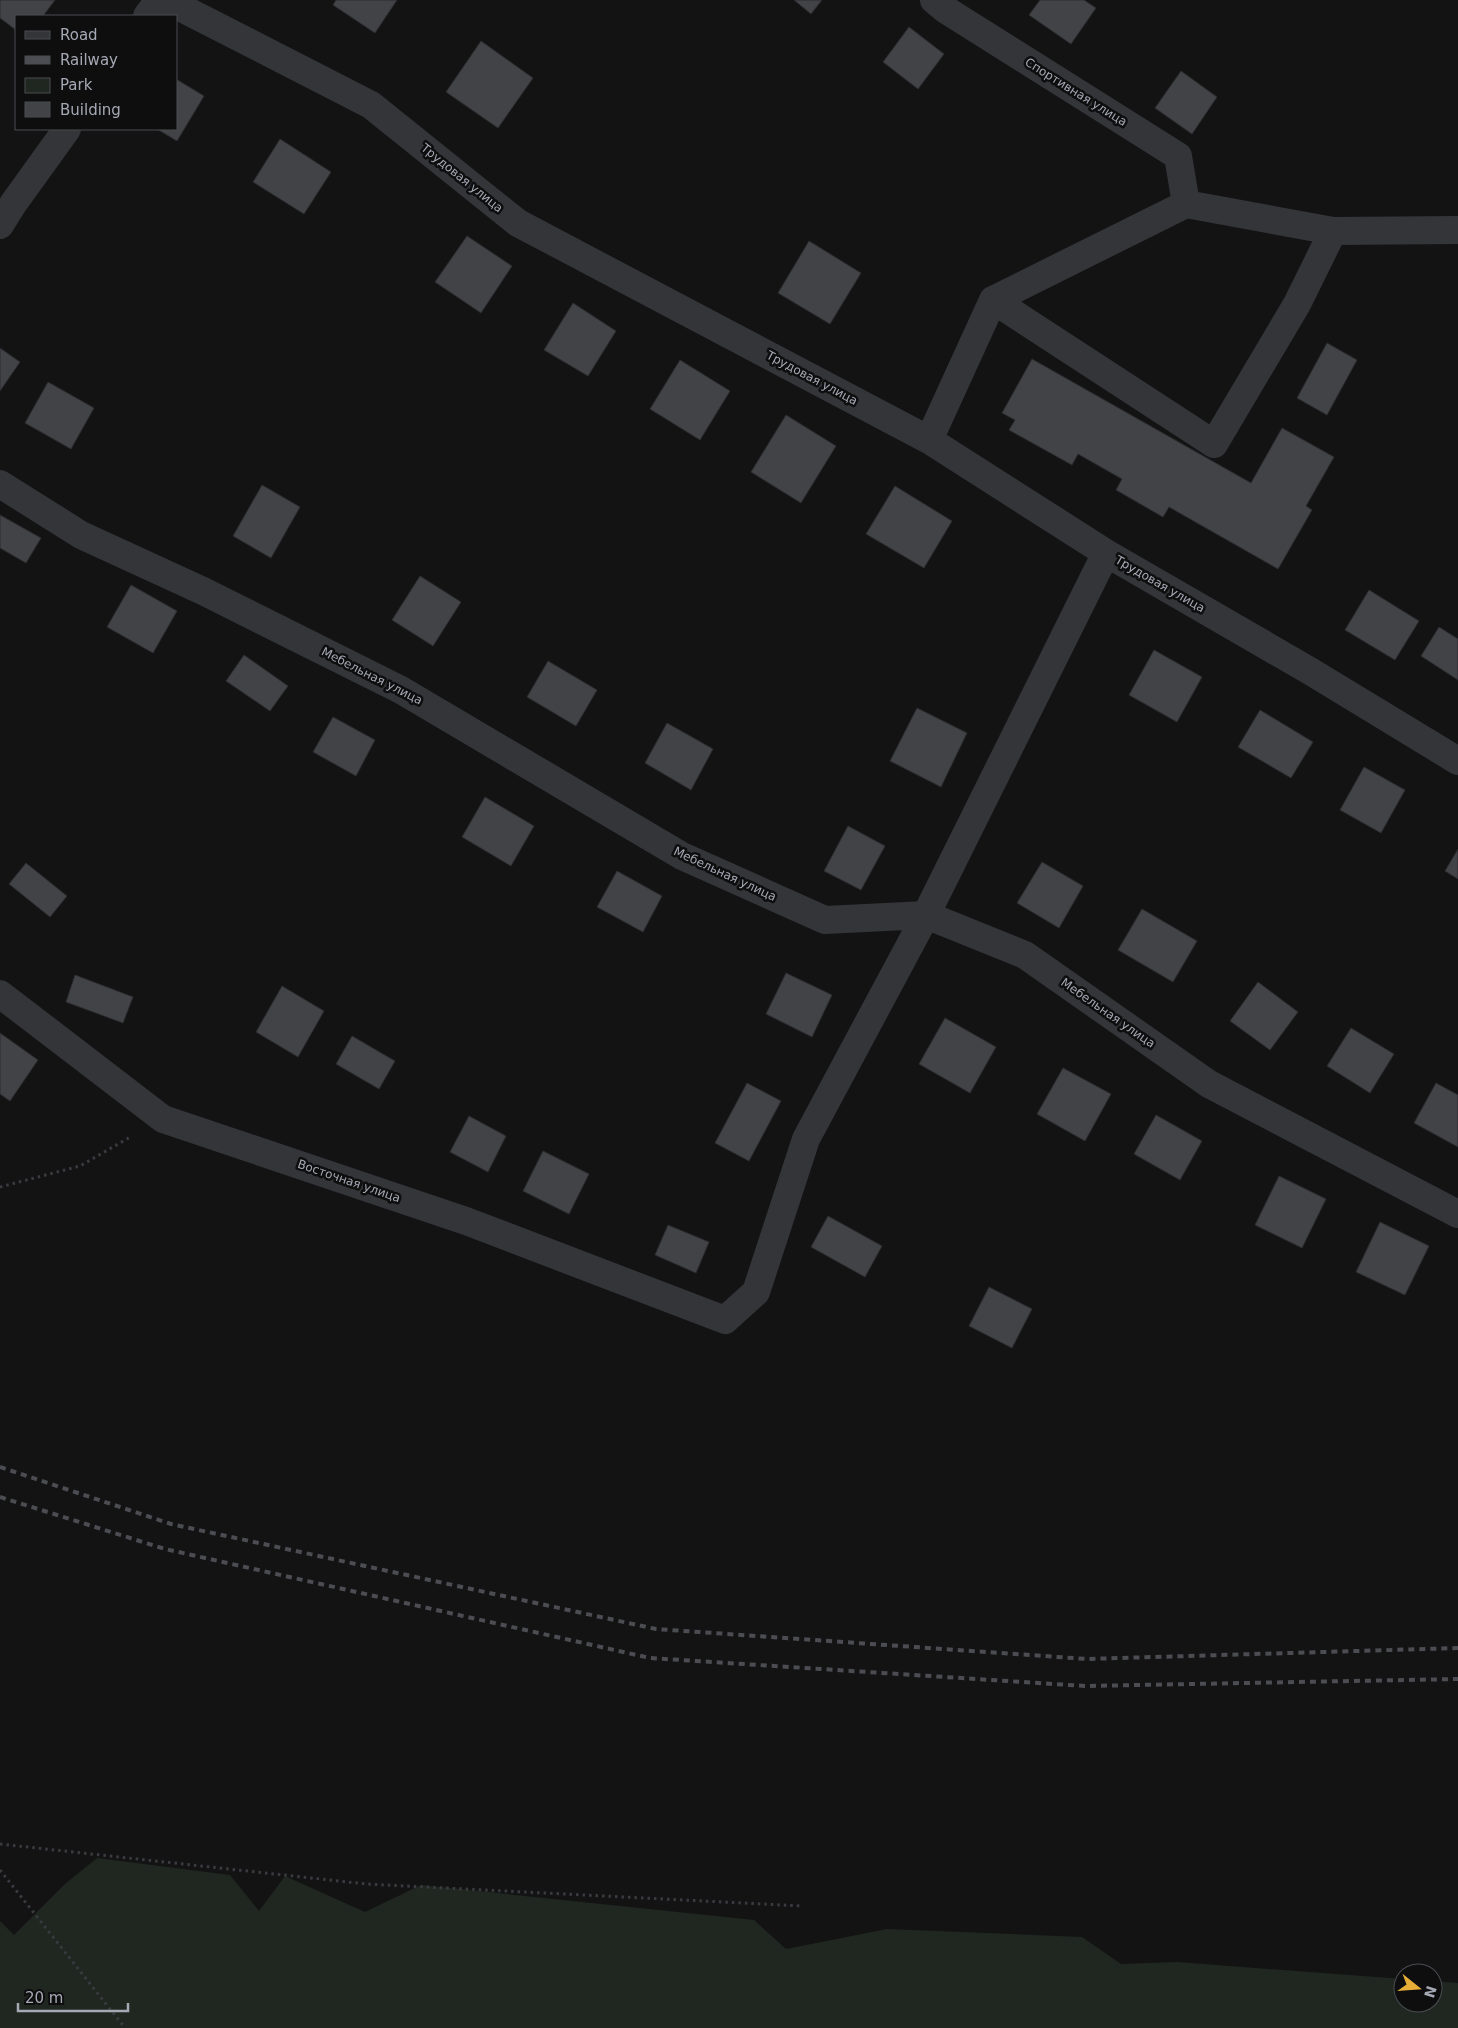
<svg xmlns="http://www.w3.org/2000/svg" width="1458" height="2028" font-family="'DejaVu Sans',sans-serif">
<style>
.green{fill:#1f2720}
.building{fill:#424347;stroke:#2d2d30}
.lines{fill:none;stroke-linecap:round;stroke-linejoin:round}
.path{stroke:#3a3b40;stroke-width:3;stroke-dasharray:2.5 4;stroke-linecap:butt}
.minor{stroke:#343539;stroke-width:28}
.rail{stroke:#4b4d52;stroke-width:4;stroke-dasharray:6 5;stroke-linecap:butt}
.labels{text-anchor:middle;stroke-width:5;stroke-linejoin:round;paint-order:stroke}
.street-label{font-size:12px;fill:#a5a9b4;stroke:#0e0e0f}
</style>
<rect width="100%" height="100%" fill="#131314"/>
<path class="green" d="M 97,1858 L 230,1875 L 259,1911 L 285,1876 L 365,1912 L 421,1885 L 754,1920 L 786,1949 L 887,1929 L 1082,1937 L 1121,1964 L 1177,1962 L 1403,1979 L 1403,2003 L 1433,2003 L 1433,1981 L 1458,1983 L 1458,2028 L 0,2028 L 0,1921 L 14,1935 L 65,1884 Z"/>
<path class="building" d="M 0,0 L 55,0 L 43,16 L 16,16 L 16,30 L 0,18 Z
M 336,0 L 397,0 L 375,33 L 333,5 Z
M 794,0 L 822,0 L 811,14 Z
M 1040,0 L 1084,0 L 1096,8 L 1071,44 L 1029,15 Z
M 909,27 L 944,54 L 918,89 L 883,62 Z
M 481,41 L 533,78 L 498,128 L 446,92 Z
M 1181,71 L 1217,97 L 1192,134 L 1155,108 Z
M 176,79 L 204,96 L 177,141 L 157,129 L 176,129 Z
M 280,139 L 331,172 L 304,214 L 253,182 Z
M 467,236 L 512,266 L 481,313 L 435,282 Z
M 809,241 L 861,273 L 830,324 L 778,293 Z
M 573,303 L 616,331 L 588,376 L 544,350 Z
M 1327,343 L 1357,360 L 1327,415 L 1297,398 Z
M 0,348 L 20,362 L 0,391 Z
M 1032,359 L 1251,483 L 1282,428 L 1334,457 L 1306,506 L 1312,510 L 1278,569 L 1169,507 L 1163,517 L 1116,490 L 1122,479 L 1078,454 L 1072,465 L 1009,430 L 1015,420 L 1002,413 Z
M 680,360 L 730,391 L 700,440 L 650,409 Z
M 48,382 L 94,408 L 71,449 L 25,423 Z
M 786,415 L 836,446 L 801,503 L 751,472 Z
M 262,485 L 300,507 L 271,558 L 233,536 Z
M 895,486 L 952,521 L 924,568 L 866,534 Z
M 0,515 L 41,538 L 26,563 L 0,548 Z
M 420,576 L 461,602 L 433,646 L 392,620 Z
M 131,585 L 177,611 L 153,653 L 107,627 Z
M 1369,590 L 1419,621 L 1395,660 L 1345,630 Z
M 1439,627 L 1458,639 L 1458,680 L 1421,656 Z
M 1154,650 L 1202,677 L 1177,722 L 1129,695 Z
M 244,655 L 288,686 L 270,711 L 226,681 Z
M 548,661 L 597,690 L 576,726 L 527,697 Z
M 917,708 L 967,733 L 941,787 L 890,761 Z
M 1260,710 L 1313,742 L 1291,778 L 1238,747 Z
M 333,717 L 375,740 L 356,776 L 313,752 Z
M 667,723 L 713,749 L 691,790 L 645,763 Z
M 1364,767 L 1405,790 L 1381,833 L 1340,810 Z
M 485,797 L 534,826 L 511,866 L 462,837 Z
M 848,826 L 885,846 L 861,890 L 824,871 Z
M 1458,849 L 1458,879 L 1445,871 Z
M 1042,862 L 1083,886 L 1059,928 L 1017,903 Z
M 26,863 L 67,896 L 50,917 L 9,884 Z
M 617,871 L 662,896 L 643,932 L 597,907 Z
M 1142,909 L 1197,941 L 1173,982 L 1118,950 Z
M 786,973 L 832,995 L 812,1037 L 766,1014 Z
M 75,975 L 133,997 L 123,1023 L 66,1002 Z
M 1258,982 L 1298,1012 L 1270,1050 L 1230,1021 Z
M 282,986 L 324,1011 L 298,1057 L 256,1032 Z
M 945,1018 L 996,1047 L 970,1093 L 919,1064 Z
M 1351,1028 L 1394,1054 L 1370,1093 L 1327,1066 Z
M 0,1033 L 38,1060 L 10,1101 L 0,1094 Z
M 352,1036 L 395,1061 L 379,1089 L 336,1064 Z
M 1063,1068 L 1111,1094 L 1085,1141 L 1037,1114 Z
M 747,1083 L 781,1101 L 749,1161 L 715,1143 Z
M 1436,1083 L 1458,1095 L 1458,1147 L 1414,1123 Z
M 1156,1115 L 1202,1141 L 1180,1180 L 1134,1154 Z
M 469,1116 L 506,1136 L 488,1172 L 450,1152 Z
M 543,1151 L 589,1174 L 569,1214 L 523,1191 Z
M 1279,1176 L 1326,1199 L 1302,1248 L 1255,1225 Z
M 828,1216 L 882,1246 L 865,1277 L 811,1247 Z
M 1380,1222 L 1429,1246 L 1405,1295 L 1356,1272 Z
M 668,1225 L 709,1242 L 696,1273 L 655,1255 Z
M 989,1287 L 1032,1309 L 1012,1348 L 969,1326 Z"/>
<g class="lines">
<path class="path" d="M 0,1187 L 80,1166 L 132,1136
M 0,1844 L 366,1884 L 802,1906
M 0,1870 L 125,2028"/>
<path class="minor" d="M 166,0 L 371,105 L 518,223 L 929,440 L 1106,553 L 1310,671 L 1458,761
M 934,0 L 946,10 L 1178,156 L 1186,204
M 147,16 L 159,0
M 0,225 L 13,204 L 67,129
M 993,300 L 1214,444 L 1297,304 L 1333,231
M 929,440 L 993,300 L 1186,204 L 1333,231 L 1458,230
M 0,484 L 81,535 L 203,591 L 401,690 L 682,856 L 825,920 L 926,915 L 1025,955 L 1209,1084 L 1458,1214
M 0,994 L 163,1119 L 466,1221 L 725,1320 L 756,1292 L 806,1139 L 926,915 L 1106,553"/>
<path class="rail" d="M 0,1467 L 171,1524 L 656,1629 L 1087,1659 L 1458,1648
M 0,1497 L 165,1549 L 650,1658 L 1085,1686 L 1458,1679"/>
</g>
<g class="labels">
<g class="street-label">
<text transform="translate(1076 92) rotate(32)" y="4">Спортивная улица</text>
<text transform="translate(462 178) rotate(39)" y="4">Трудовая улица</text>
<text transform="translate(812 378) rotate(28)" y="4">Трудовая улица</text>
<text transform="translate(1160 584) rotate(30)" y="4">Трудовая улица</text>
<text transform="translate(372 676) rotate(27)" y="4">Мебельная улица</text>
<text transform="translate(725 874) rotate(25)" y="4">Мебельная улица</text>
<text transform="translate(1108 1013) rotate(35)" y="4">Мебельная улица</text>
<text transform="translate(349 1181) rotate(19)" y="4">Восточная улица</text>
</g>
</g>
<rect x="15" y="15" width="162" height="115" fill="#0e0e0f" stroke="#4a4c51"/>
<rect x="25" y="31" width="25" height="8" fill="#343539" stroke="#4a4c51"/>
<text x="60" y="40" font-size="15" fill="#a5a9b4">Road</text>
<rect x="25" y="56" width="25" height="8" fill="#4b4d52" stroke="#4a4c51"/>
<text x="60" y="65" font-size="15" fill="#a5a9b4">Railway</text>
<rect x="25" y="78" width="25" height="15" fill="#1f2720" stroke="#4a4c51"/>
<text x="60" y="90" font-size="15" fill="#a5a9b4">Park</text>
<rect x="25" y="102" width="25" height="15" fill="#424347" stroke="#4a4c51"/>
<text x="60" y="115" font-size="15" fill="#a5a9b4">Building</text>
<g transform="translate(1418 1988) rotate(107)"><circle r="24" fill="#0e0e0f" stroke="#4a4c51"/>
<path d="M0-4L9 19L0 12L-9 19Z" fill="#e7ae37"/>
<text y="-8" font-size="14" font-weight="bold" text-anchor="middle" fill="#a5a9b4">N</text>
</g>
<path d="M18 2003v8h110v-8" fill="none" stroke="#a5a9b4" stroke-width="2.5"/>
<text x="25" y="2003" font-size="15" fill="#a5a9b4" stroke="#0e0e0f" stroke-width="4" paint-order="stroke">20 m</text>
</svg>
